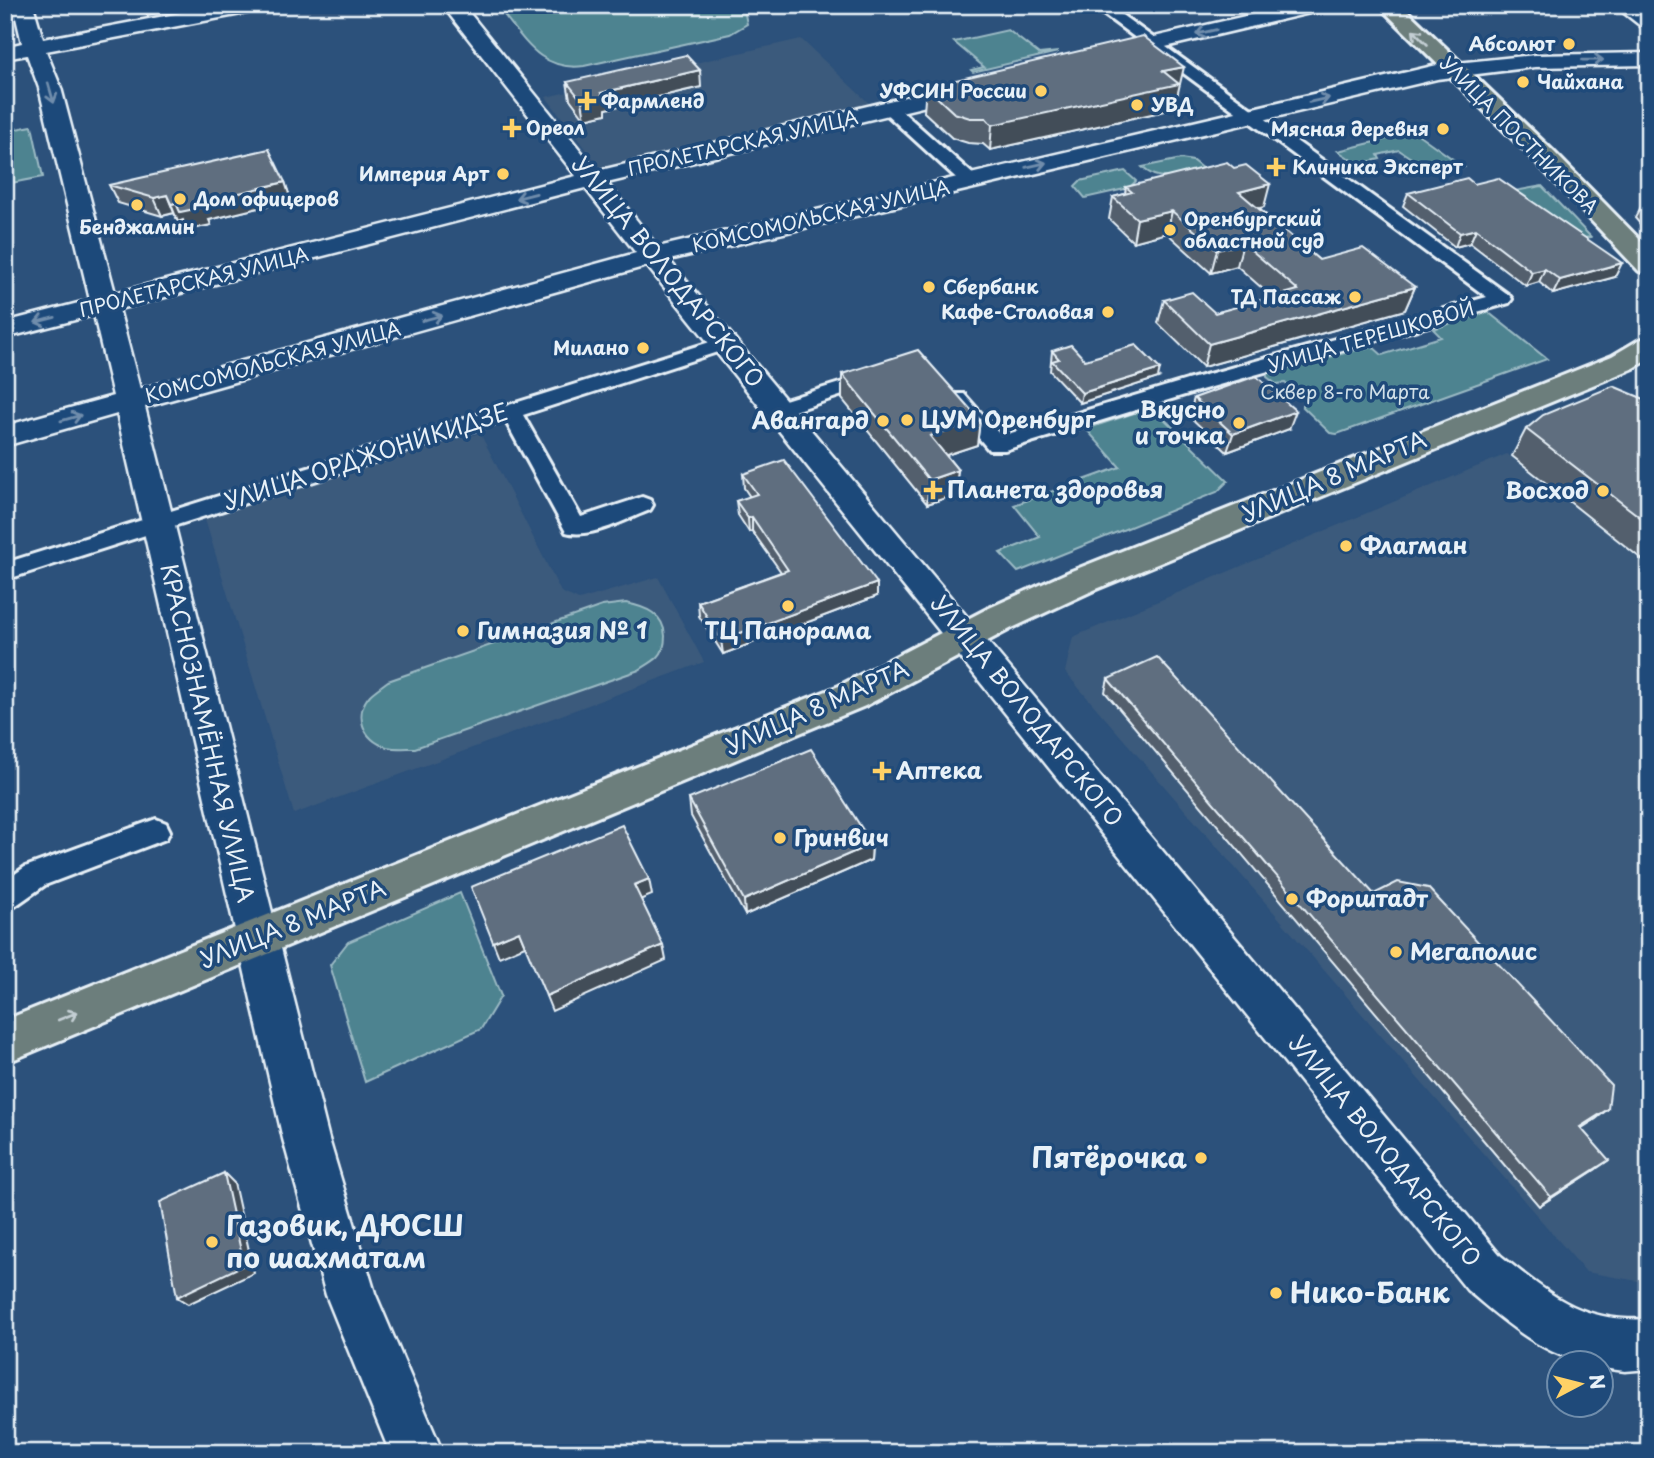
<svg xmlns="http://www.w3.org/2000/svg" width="1654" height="1458" font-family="'Playpen Sans',sans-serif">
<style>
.built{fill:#3b5a7c}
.green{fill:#4e8390;stroke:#9bbac4;stroke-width:2}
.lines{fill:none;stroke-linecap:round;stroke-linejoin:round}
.street-casing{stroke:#e8f1f8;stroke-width:6}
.secondary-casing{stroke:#e8f1f8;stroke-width:5}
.primary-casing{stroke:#e8f1f8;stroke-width:6}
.street{fill:#1f4a7a;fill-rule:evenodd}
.secondary{fill:#1f4a7a;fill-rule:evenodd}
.primary{fill:#6c7e7c;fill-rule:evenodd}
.wall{fill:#525f6d;stroke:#e8f1f8;stroke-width:2}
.shaded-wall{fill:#424d59;stroke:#e8f1f8;stroke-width:2}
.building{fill:#5f6e7f;stroke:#e8f1f8;stroke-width:2}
.oneway{stroke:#6f8dac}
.oneway2{stroke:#c3ced3}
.poi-dot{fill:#ffd166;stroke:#1f4a7a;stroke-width:2.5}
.labels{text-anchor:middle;stroke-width:7;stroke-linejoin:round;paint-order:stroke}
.far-poi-label{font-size:19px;font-weight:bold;fill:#e8f1f8;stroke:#1f4a7a;text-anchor:start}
.far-street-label{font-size:19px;fill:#e8f1f8;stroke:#1f4a7a}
.far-park-label{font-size:19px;fill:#d1e0e8;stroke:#1f4a7a}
.street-label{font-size:23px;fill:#e8f1f8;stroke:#1f4a7a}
.poi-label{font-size:23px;font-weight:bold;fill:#e8f1f8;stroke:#1f4a7a;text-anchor:start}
.near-poi-label{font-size:28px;font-weight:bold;fill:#e8f1f8;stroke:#1f4a7a;text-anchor:start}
</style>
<rect width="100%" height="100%" fill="#2c517b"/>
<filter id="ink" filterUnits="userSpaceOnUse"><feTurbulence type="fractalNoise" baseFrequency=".0143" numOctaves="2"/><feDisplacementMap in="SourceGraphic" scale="14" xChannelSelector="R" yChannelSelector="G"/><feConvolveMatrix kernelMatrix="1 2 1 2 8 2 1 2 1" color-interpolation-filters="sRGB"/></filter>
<g filter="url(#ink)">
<path class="built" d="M 801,39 L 873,107 L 603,171 L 546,97 Z
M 480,433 L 561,592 L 579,600 L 658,577 L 704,662 L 294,814 L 204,516 Z
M 1507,454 L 1649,566 L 1649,1283 L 1586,1272 L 1065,672 L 1073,637 Z"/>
<path class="green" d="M 496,5 L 735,5 L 745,14 L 747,24 L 730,34 L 584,66 C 538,72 523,36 496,5 Z
M 1008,30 L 1039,54 L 1058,52 L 973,72 L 971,70 L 984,67 L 954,42 Z
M 32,126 L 43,177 L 11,183 L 13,195 L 5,197 L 5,131 Z
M 1415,132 L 1464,167 L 1447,171 L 1441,168 L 1426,168 L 1399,150 L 1378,155 L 1380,159 L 1358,164 L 1338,151 Z
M 1181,159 L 1193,161 L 1203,169 C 1181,175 1160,185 1142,167 Z
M 1125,171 L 1136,181 L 1129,188 L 1085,198 L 1075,186 L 1080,181 Z
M 1542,186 L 1591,237 L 1571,240 L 1509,192 Z
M 1488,312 L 1547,359 L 1337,434 L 1330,433 L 1302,406 L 1305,401 L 1285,383 L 1276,384 L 1267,377 L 1267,373 L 1372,346 L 1382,355 L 1441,337 L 1433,329 Z
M 1152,407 L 1228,481 L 1217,492 L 1018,572 L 1000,553 L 1040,537 L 1014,505 L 1120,467 L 1086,429 Z
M 626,603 C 646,607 664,614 665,636 C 665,643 663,652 658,657 C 653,662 645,666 639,670 L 415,748 C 406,748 396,749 387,747 C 363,741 353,714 370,695 C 375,690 383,685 388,681 L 602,606 Z
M 460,893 L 501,996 L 481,1029 L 365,1082 L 330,965 L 348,942 Z"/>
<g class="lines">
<defs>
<path id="street" d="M 1091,5 L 1108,5 L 1509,295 L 1512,299 L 1509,303 L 1201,390 L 1005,450 L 989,450 L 950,404 L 947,399 L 950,394 L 964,394 L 1001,436 L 1187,380 L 1487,297 Z
M 889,103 L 895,105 L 976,177 L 979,181 L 976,185 L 964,185 L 883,111 L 881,108 Z
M 726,337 L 733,339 L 736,343 L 733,347 L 523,415 L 581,517 L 642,497 L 650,500 L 653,505 L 650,510 C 626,519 591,539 566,532 L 505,420 L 5,580 L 5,563 Z
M 875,372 L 882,374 L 885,378 L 882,382 L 779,416 L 772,414 L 768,409 L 772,404 Z
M 156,819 L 166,823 L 170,831 L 166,839 L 45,885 L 15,906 L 5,910 L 5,881 L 25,867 Z"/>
<path id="secondary" d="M 13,5 L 33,5 L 43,39 L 223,5 L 267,5 L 257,11 L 46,51 L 61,88 L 115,293 L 576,176 L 442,5 L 463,5 L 597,171 L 972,81 L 980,83 L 983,88 L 980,93 L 607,183 L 658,247 L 1437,65 L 1535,55 L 1649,53 L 1649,65 L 1535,67 L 1437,79 L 669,260 L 1501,1256 C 1552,1296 1581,1323 1649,1319 L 1649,1369 L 1625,1371 L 1602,1368 L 1602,1364 C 1551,1364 1504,1321 1467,1290 L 647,266 L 145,407 L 329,1139 L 375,1293 L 443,1453 L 390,1453 L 326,1295 L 283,1139 L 117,414 L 5,446 L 5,426 L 113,396 L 94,315 L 5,338 L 5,322 L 90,300 L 39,88 L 27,55 L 5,59 L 5,47 L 22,43 ZM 585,188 L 636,253 L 140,389 L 119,309 Z
M 1293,5 L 1330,5 L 1327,9 L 1106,61 L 1098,60 L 1095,55 L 1098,50 Z
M 1614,5 L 1638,5 L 1649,13 L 1649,29 L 1642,27 Z"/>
<path id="primary" d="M 1378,5 L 1401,5 L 1554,152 L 1649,249 L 1649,273 L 1639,271 L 1536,162 Z
M 1649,337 L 1649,359 L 1634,368 L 1094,590 L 1012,628 L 865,706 L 5,1063 L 5,1020 L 839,686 L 987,609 L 1069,572 L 1612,356 L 1639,340 Z"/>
</defs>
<use href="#street" class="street-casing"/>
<use href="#secondary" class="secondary-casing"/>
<use href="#primary" class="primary-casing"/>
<use href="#street" class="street"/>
<use href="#secondary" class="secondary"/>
<use href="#primary" class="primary"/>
</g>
<path class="wall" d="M 567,82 L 701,87 L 606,109 L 606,114 L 585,119 L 570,99 Z
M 926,87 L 1178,91 L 1174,109 L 990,150 L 983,144 L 968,143 L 952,138 L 924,112 Z
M 285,182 L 291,200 L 209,220 L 211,225 L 187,230 L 183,220 L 178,222 L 174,213 L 162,216 L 118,203 L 109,185 Z
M 1126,187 L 1264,207 L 1258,208 L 1319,260 L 1415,287 L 1405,310 L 1203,367 L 1158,323 L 1164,300 L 1215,313 L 1272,297 L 1237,266 L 1211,273 L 1167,233 L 1133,242 L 1109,219 L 1113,197 L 1125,194 Z
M 1408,193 L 1615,277 L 1553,294 L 1539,282 L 1526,286 L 1470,243 L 1455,247 L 1403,206 Z
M 1649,204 L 1649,234 L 1635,218 L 1642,205 Z
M 1052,351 L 1085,360 L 1158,378 L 1080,403 L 1050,371 Z
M 842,374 L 980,420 L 977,445 L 946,455 L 958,470 L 955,495 L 927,504 L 842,399 Z
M 1194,398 L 1289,429 L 1227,452 L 1189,416 Z
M 1649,401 L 1649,565 L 1512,456 L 1526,429 Z
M 743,474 L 877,596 L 723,654 L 699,616 L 698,602 L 781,572 L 752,531 L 749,532 L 738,515 L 736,501 L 750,497 L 744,488 Z
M 1108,679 L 1374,894 L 1608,1109 L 1581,1128 L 1596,1169 L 1539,1206 L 1105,692 Z
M 689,799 L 872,844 L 871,860 L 745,915 L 691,816 Z"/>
<path class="shaded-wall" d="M 143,5 L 172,5 L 174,10 L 147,15 Z
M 1184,67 L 1174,109 L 990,150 L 992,125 L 1163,71 Z
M 700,70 L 701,87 L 606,109 L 606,114 L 585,119 L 582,101 L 601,93 Z
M 285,182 L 291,200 L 209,220 L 211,225 L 187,230 L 183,220 L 178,222 L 171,204 L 176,203 L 202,202 Z
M 1270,184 L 1264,207 L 1233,215 L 1239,192 Z
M 167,195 L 174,213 L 162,216 L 154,198 Z
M 1172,211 L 1167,233 L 1133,242 L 1137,219 Z
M 1476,229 L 1470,243 L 1455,247 L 1460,233 Z
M 1243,243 L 1237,266 L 1211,273 L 1217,250 Z
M 1622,263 L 1615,277 L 1553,294 L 1560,280 Z
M 1545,269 L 1539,282 L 1526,286 L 1532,272 Z
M 1415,287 L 1405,310 L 1203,367 L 1209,344 Z
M 1160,369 L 1158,378 L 1080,403 L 1082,393 Z
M 1296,411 L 1289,429 L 1227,452 L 1233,434 Z
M 980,420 L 977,445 L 928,461 L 930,436 Z
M 958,470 L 955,495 L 927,504 L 929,480 Z
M 752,517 L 752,531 L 749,532 L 748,518 Z
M 877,583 L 877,596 L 723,654 L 721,640 Z
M 872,844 L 871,860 L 745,915 L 744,900 Z
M 649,879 L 652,895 L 637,901 L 634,885 Z
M 519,931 L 525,946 L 499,957 L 493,942 Z
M 663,945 L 666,960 L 552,1011 L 546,996 Z
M 1608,1109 L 1596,1119 L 1568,1137 L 1580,1127 Z
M 1609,1160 L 1596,1169 L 1539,1206 L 1551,1197 Z
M 224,1173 L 234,1183 L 254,1273 L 188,1304 L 177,1297 Z"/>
<path class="building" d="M 1143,36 L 1184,67 L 1163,71 L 1179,84 L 992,125 L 986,118 L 970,118 L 954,113 L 926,87 Z
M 686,55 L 700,70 L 601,93 L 604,97 L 582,101 L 567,82 Z
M 269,149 L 285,182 L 202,202 L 204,207 L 180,212 L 176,203 L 171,204 L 167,195 L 154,198 L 109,185 Z
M 1227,162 L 1234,168 L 1246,165 L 1270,184 L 1239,192 L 1319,260 L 1363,248 L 1415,287 L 1209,344 L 1164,300 L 1192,292 L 1215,313 L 1298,290 L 1243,243 L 1217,250 L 1172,211 L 1137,219 L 1113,197 L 1132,192 L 1126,187 Z
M 1467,178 L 1474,184 L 1498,178 L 1622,263 L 1560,280 L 1545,269 L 1532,272 L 1476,229 L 1460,233 L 1408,193 Z
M 1649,204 L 1649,212 L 1642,205 Z
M 1071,345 L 1085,360 L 1136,345 L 1160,369 L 1082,393 L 1052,361 L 1059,359 L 1052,351 Z
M 918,350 L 980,420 L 930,436 L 958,470 L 929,480 L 842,374 Z
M 1256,376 L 1296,411 L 1233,434 L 1194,398 Z
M 1613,386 L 1649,401 L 1649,524 L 1526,429 L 1543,415 Z
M 784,460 L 877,583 L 721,640 L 698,602 L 788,570 L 752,517 L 748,518 L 736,501 L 757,494 L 743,474 Z
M 1157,657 L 1374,894 L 1398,882 L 1428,888 L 1611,1085 L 1608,1109 L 1580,1127 L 1609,1160 L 1551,1197 L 1108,679 Z
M 811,749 L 872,844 L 744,900 L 689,799 Z
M 622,825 L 649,879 L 634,885 L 663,945 L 546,996 L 519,931 L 493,942 L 471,887 Z
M 224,1173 L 244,1265 L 177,1297 L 160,1202 Z"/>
<defs><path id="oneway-shaft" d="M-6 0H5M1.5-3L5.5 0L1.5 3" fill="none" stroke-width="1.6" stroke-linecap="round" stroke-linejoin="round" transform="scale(1.75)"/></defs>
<g class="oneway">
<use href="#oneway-shaft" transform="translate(1206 32) rotate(167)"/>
<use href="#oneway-shaft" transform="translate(1593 60) rotate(-1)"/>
<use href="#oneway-shaft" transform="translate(51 93) rotate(74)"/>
<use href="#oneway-shaft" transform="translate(1319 100) rotate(-13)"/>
<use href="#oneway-shaft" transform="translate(1036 165) rotate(-13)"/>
<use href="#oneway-shaft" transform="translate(526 196) rotate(166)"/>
<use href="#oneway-shaft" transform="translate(432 318) rotate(-15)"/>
<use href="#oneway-shaft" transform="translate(45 320) rotate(166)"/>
<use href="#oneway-shaft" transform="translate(71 418) rotate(-16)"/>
</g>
<g class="oneway2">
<use href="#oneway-shaft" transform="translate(1420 37) rotate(-135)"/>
<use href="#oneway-shaft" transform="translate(68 1016) rotate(-22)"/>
</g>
</g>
<g class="poi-dot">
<circle cx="1569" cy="44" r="7"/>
<circle cx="1523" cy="82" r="7"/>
<circle cx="1041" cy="91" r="7"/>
<path d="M583.5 90.5h7v7h7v7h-7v7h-7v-7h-7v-7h7z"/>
<circle cx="1137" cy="105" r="7"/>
<path d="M508.5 117.5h7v7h7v7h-7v7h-7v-7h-7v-7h7z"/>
<circle cx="1443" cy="129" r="7"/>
<path d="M1272.5 156.5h7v7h7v7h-7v7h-7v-7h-7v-7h7z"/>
<circle cx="503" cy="174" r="7"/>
<circle cx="180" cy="199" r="7"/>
<circle cx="137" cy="205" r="7"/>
<circle cx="1170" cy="230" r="7"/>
<circle cx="929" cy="287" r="7"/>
<circle cx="1355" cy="297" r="7"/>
<circle cx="1108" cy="312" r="7"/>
<circle cx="643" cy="348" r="7"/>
<circle cx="907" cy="420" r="7"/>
<circle cx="883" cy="421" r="7"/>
<circle cx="1239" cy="423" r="7"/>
<path d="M929.5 479.5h7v7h7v7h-7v7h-7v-7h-7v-7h7z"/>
<circle cx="1603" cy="491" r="7"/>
<circle cx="1346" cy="546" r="7"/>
<circle cx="788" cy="606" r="7"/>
<circle cx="463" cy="631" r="7"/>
<path d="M878.5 760.5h7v7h7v7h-7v7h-7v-7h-7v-7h7z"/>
<circle cx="780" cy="838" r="7"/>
<circle cx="1292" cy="899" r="7"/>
<circle cx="1396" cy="952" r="7"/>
<circle cx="1201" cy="1158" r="7"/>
<circle cx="212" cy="1242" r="7"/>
<circle cx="1276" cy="1293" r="7"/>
</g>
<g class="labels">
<g class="far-poi-label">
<text x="1555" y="51" text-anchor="end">Абсолют</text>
<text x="1537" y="89">Чайхана</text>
<text x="1027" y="98" text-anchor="end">УФСИН России</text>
<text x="601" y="108">Фармленд</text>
<text x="1151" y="112">УВД</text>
<text x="526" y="135">Ореол</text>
<text x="1429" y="136" text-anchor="end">Мясная деревня</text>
<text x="1292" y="174">Клиника Эксперт</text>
<text x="489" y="181" text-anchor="end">Империя Арт</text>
<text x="194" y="206">Дом офицеров</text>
<text x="1184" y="226">Оренбургский<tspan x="1184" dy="22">областной суд</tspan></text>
<text x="137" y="234" text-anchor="middle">Бенджамин</text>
<text x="943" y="294">Сбербанк</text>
<text x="1341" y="304" text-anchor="end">ТД Пассаж</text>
<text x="1094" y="319" text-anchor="end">Кафе-Столовая</text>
<text x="629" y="355" text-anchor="end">Милано</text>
</g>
<g class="far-street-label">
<text transform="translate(1519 135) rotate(45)" y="7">УЛИЦА ПОСТНИКОВА</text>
<text transform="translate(743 143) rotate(-13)" y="7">ПРОЛЕТАРСКАЯ УЛИЦА</text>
<text transform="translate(821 216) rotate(-13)" y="7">КОМСОМОЛЬСКАЯ УЛИЦА</text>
<text transform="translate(194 282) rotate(-14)" y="7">ПРОЛЕТАРСКАЯ УЛИЦА</text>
<text transform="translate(1371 337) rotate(-16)" y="7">УЛИЦА ТЕРЕШКОВОЙ</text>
<text transform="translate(273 362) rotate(-15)" y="7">КОМСОМОЛЬСКАЯ УЛИЦА</text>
</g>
<g class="far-park-label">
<text x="1345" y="399">Сквер 8-го Марта</text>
</g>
<g class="street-label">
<text transform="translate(668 272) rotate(51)" y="8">УЛИЦА ВОЛОДАРСКОГО</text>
<text transform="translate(366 457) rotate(-18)" y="8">УЛИЦА ОРДЖОНИКИДЗЕ</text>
<text transform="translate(1334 477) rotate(-23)" y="8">УЛИЦА 8 МАРТА</text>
<text transform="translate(817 708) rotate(-24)" y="8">УЛИЦА 8 МАРТА</text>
<text transform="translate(1027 711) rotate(51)" y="8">УЛИЦА ВОЛОДАРСКОГО</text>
<text transform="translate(207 733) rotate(77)" y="8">КРАСНОЗНАМЁННАЯ УЛИЦА</text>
<text transform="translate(293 924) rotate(-22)" y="8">УЛИЦА 8 МАРТА</text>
<text transform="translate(1385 1151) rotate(51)" y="8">УЛИЦА ВОЛОДАРСКОГО</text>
</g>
<g class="poi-label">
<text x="1225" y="418" text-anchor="end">Вкусно<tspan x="1225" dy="26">и точка</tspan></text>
<text x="921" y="428">ЦУМ Оренбург</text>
<text x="869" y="429" text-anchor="end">Авангард</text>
<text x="947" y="498">Планета здоровья</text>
<text x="1589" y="499" text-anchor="end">Восход</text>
<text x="1360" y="554">Флагман</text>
<text x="477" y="639">Гимназия № 1</text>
<text x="788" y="639" text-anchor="middle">ТЦ Панорама</text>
<text x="896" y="779">Аптека</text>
<text x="794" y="846">Гринвич</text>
<text x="1306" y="907">Форштадт</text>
<text x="1410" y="960">Мегаполис</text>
</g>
<g class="near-poi-label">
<text x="1187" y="1168" text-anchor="end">Пятёрочка</text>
<text x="226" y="1236">Газовик, ДЮСШ<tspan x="226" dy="32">по шахматам</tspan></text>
<text x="1290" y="1303">Нико-Банк</text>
</g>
</g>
<rect width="1654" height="1458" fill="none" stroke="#1f4a7a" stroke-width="28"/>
<rect x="14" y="14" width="1626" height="1430" fill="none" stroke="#e8f1f8" stroke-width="2.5" filter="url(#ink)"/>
<g transform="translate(1580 1384) rotate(83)"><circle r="33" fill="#1f4a7a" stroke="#6f8dac" stroke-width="2"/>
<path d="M0-5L12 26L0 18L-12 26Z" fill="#ffd166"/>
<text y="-10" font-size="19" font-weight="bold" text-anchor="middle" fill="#e8f1f8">N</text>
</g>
</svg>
